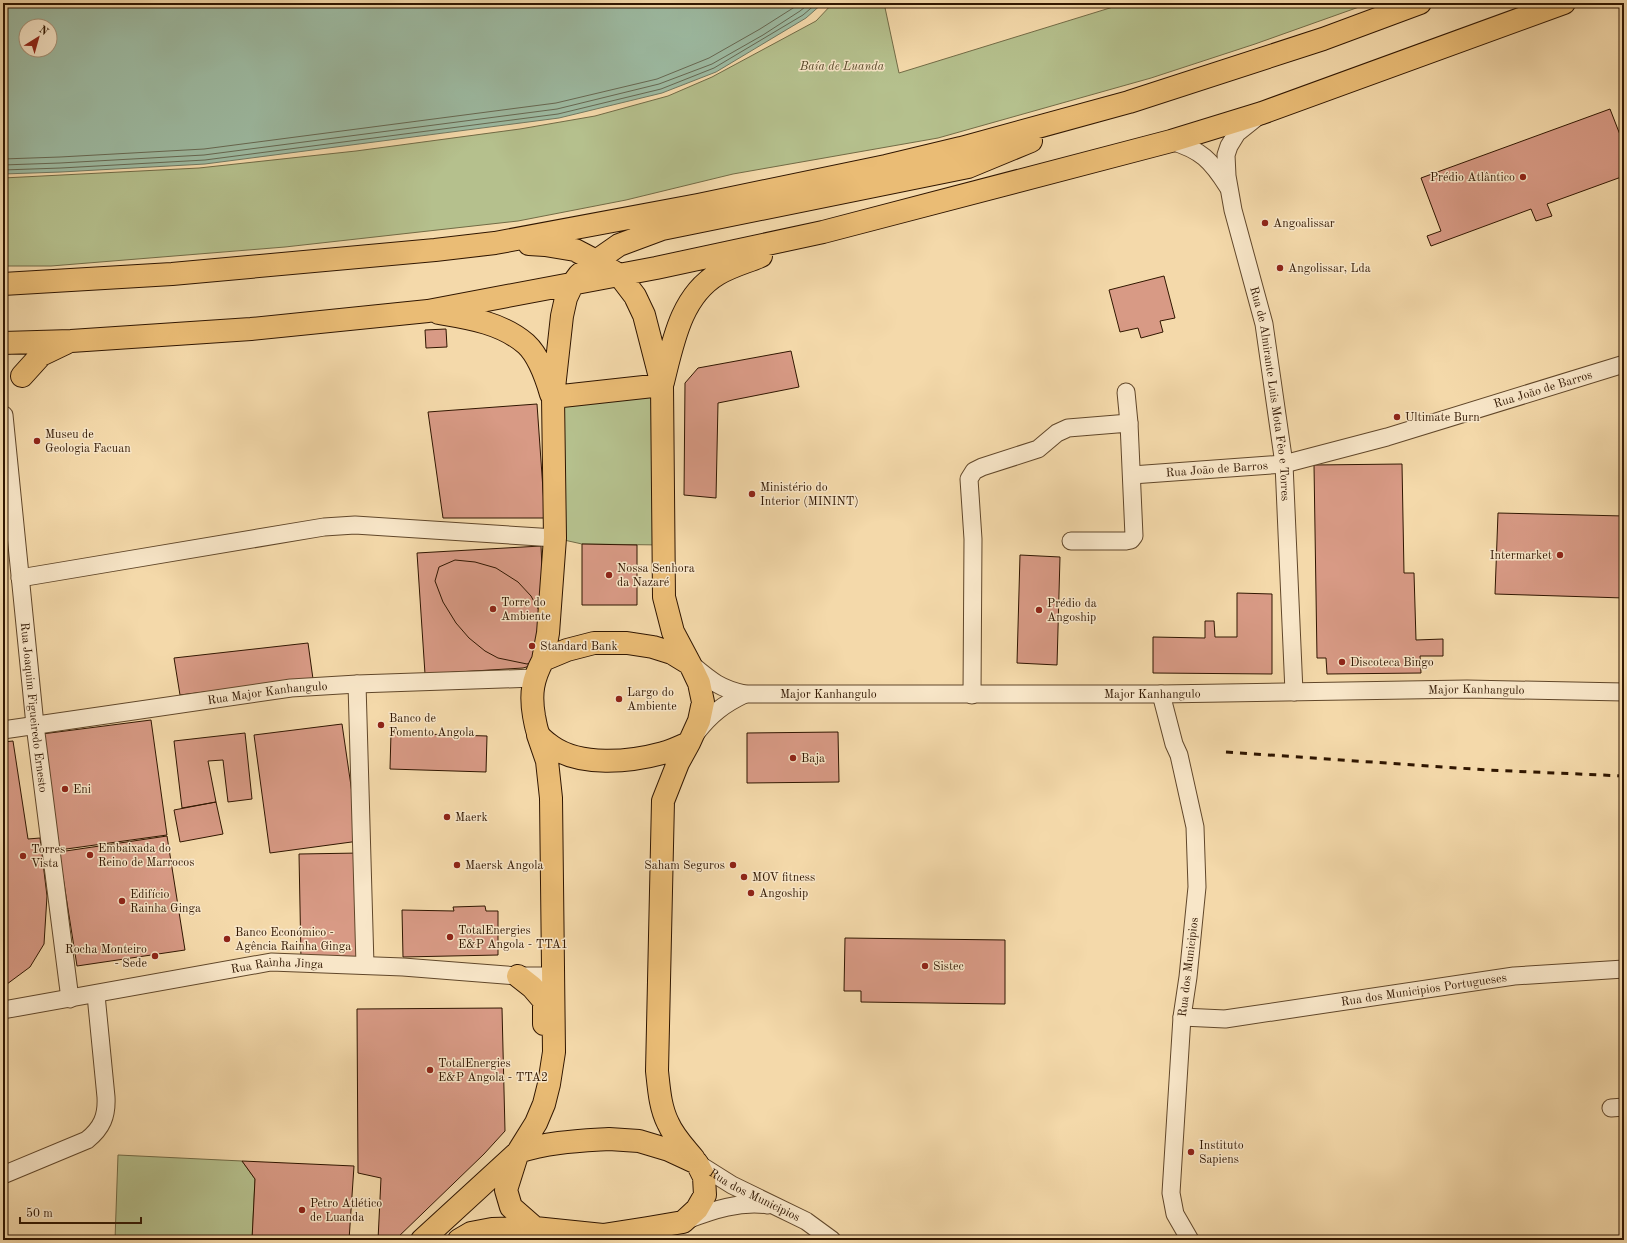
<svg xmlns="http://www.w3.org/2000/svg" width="1627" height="1243" font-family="'Old Standard TT',serif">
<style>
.green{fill:#b5c08d;stroke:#726b46}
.water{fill:#9dbba3;stroke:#717962;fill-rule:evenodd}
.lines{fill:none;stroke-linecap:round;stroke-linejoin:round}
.shore{stroke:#666852;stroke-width:1}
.building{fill:#d89a85;stroke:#301600}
.minor-casing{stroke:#61472a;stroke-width:19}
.major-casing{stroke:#301600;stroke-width:24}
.minor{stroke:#f8e6c8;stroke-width:17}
.major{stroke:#eabc75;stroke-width:22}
.rail{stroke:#301600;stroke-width:3;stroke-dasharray:7 7;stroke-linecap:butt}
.poi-dot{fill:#8f2418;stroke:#f8e6c8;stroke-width:1.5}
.labels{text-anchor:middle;stroke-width:3;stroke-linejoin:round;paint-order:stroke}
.park-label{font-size:12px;font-style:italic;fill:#58492a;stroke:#f8e6c8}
.poi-label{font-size:12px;fill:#301600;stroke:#f8e6c8;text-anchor:start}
.street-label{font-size:12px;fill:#301600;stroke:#f8e6c8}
</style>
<rect width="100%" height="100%" fill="#f4d9aa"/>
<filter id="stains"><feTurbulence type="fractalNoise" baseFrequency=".005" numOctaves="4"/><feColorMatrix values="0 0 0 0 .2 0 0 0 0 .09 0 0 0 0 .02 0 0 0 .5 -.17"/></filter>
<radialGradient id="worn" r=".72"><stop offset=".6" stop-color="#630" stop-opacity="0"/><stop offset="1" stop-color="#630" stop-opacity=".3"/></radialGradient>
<path class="green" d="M 833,3 L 884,3 L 899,73 L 1126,3 L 1366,3 L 1359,7 L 1255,44 L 1151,78 L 938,138 L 733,174 L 626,200 L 518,221 L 285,247 L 51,266 L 3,266 L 3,178 L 199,168 L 356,151 L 520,129 L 595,116 L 668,96 L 712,77 L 816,21 Z
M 662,385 L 664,545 L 582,544 L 555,538 L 553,397 Z
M 118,1155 L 242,1161 L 255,1179 L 252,1240 L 115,1240 Z"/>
<path class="water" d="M 3,3 L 823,3 L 806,18 L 716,72 L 662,93 L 559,118 L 205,164 L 61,172 L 3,174 ZM 26,26 L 50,26 L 50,50 L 26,50 Z"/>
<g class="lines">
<path class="shore" d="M 3,159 L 60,157 L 204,149 L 556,103 L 657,79 L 709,58 L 760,29 L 801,3
M 3,165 L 60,163 L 204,155 L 557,109 L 659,84 L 712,64 L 763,35 L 800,11 L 810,3
M 3,170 L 61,168 L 205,160 L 558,114 L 661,89 L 714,68 L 803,15 L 817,3"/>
</g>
<path class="building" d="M 1610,109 L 1624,145 L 1624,176 L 1547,204 L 1552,216 L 1536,221 L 1531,209 L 1431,246 L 1427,236 L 1441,231 L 1421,178 Z
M 1164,276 L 1175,318 L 1160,321 L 1163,332 L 1141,338 L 1138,328 L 1120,332 L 1109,290 Z
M 446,329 L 447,347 L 426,348 L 425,330 Z
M 791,351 L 799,387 L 718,403 L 716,498 L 684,495 L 685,383 L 698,368 Z
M 537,404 L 545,518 L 443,518 L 428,412 Z
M 1402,464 L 1404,573 L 1414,573 L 1416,640 L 1443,639 L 1443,656 L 1420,656 L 1421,673 L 1327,674 L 1326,658 L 1317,658 L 1314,465 Z
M 1498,513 L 1624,516 L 1624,598 L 1495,594 Z
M 582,544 L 637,545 L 637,605 L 582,605 Z
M 541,546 L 543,590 L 537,664 L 523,668 L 425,674 L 417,553 Z
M 1020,555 L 1060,557 L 1057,665 L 1017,663 Z
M 455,560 L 475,562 L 496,568 L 518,582 L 531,596 L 542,616 L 536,661 L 527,664 L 498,658 L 485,651 L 469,638 L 456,623 L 443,602 L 435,581 L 439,567 Z
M 1237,593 L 1272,594 L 1272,674 L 1153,673 L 1153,637 L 1205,638 L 1205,621 L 1214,621 L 1215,637 L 1237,637 Z
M 308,643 L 313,679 L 180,695 L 174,658 Z
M 151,720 L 167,835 L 59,850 L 42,734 Z
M 342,724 L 359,841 L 270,853 L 254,735 Z
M 838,732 L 839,782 L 747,783 L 747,733 Z
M 245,733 L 252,799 L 228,802 L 223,760 L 208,761 L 216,802 L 182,808 L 174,741 Z
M 391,733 L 487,736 L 486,772 L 390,769 Z
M 13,741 L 28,839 L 40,838 L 47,896 L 44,944 L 30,967 L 3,987 L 3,742 Z
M 216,802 L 223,834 L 180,842 L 174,810 Z
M 167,836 L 185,950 L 77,966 L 59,852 Z
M 360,853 L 362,959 L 301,960 L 299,854 Z
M 485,906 L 486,911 L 498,911 L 498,955 L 403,957 L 402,910 L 454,911 L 453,907 Z
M 845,938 L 1005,940 L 1005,1004 L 861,1002 L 861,991 L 844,991 Z
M 502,1008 L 505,1131 L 484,1154 L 395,1240 L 378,1240 L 381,1178 L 358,1173 L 357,1009 Z
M 242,1161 L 354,1166 L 349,1240 L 252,1240 L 255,1179 Z"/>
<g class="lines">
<defs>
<g id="minor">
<path id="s1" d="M 1257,117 L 1237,133 L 1229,146 L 1226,155 L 1227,176 L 1233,210 L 1264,324 L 1284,464 L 1294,692"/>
<path d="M 1171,141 C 1201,150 1211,160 1228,187"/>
<path d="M 1126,392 L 1129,423"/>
<path id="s2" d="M 4,415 L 35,725 L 70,999"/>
<path id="s3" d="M 1132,475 L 1284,464 L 1387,437 L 1624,364"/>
<path d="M 20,578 L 324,527 L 355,525 L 555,538"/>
<path id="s4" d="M 691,664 C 710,680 720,689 745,694 L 1161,694 L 1467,689 L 1624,692"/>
<path d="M 357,684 L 365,965"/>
<path d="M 1161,694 L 1174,744 L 1179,755 L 1195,827 L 1197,887 L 1188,977 L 1182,1017 L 1171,1193 L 1175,1214 L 1190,1240"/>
<path d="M 972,695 L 973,539 L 969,479 L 974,471 L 982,467 L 1038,449 L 1057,433 L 1068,428 L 1129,423 L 1134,536 L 1131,540 L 1126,541 L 1071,541"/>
<path id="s5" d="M 3,730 L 291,688 L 357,684 L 534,678"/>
<path d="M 697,732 C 711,714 724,704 745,694"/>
<path id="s6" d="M 3,1010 L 271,962 L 403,967 L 518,976 L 554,976"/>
<path id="s7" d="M 1182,1017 L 1225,1019 L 1514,976 L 1624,969"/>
<path d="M 1611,1108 L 1624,1107"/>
<path id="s8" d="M 697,1163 L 732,1185 L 806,1221 L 832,1240"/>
<path d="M 3,1175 L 87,1140 C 102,1128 107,1116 106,1097 L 96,995"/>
<path d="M 687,1220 C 713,1210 740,1201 768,1205"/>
</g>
<path id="major" d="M 529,244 L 545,245 L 575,250 L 596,261 L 619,275 L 635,296 L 644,315 L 662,385 L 664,597 L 673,632 L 690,664
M 3,284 L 172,274 L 435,250 L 495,243 L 698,205 L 886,166 L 961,148 L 1129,102 L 1323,39 L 1420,3
M 439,313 C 469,318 502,323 526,344 C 539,356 546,377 551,394
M 3,343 L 71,341 L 251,329 L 428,311 L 656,268 L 823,232 L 1171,141 L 1262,113 L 1564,3
M 22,376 L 41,355 L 66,343
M 663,382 C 673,342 681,296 718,274 C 731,266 747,262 761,256
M 553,397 L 662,385
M 594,643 L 627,643 L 653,647 L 672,653 L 690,664 L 699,683 L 703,702 L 699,721 L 689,743 C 681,746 672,751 663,753 C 630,762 580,767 551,746 C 547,743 540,738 538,733 C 536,728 535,721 534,716 C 530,693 533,679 543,660 L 567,650 Z
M 543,660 L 548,633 L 555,538 L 553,397 L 562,316 L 566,298 L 573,283 L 579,275 L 596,261 L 619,245 L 662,229 L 968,167 L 1031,141
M 689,743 L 678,763 L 663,801 L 657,1071 C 659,1089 660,1107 668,1123 C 674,1137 685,1148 694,1159
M 518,976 L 532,987 L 544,1001 L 544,1024
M 609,1139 L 639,1141 L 669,1150 L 697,1163 L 704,1177 L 705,1195 L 697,1209 L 683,1222 L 648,1228 L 603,1235 L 535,1228 L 511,1207 L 506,1190 L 518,1152 C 548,1142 578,1141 609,1139 Z
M 422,1240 L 518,1152 L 536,1123 L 544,1104 L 549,1084 L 554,1052 L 551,798 L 547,761 L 538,735
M 459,1240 L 471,1233 L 492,1229 L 535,1228 L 542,1233"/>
</defs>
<use href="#minor" class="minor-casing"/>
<use href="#major" class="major-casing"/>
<use href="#minor" class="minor"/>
<use href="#major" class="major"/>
<path class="rail" d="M 1226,752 L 1487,770 L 1624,776"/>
</g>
<g class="poi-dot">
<circle cx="1523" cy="177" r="4"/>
<circle cx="1265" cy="223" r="4"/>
<circle cx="1280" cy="268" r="4"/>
<circle cx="1397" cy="417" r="4"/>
<circle cx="37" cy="441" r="4"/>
<circle cx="752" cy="494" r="4"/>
<circle cx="1560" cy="555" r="4"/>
<circle cx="609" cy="575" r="4"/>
<circle cx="493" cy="609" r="4"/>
<circle cx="1039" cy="610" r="4"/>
<circle cx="532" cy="646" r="4"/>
<circle cx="1342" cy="662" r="4"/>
<circle cx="619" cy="699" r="4"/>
<circle cx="381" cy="725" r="4"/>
<circle cx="793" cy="758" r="4"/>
<circle cx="65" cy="789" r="4"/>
<circle cx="447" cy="817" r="4"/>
<circle cx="90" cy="855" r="4"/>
<circle cx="23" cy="856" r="4"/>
<circle cx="457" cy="865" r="4"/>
<circle cx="733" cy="865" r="4"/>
<circle cx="744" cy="877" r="4"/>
<circle cx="751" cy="893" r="4"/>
<circle cx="122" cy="901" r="4"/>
<circle cx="450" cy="937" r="4"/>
<circle cx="227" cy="939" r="4"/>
<circle cx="155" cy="956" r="4"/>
<circle cx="925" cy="966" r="4"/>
<circle cx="430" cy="1070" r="4"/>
<circle cx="1191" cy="1152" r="4"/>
<circle cx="302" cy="1210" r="4"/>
</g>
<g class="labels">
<g class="park-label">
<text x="842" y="70">Baía de Luanda</text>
</g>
<g class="poi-label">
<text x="1515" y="181" text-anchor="end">Prédio Atlântico</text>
<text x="1273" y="227">Angoalissar</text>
<text x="1288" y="272">Angolissar, Lda</text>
<text x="1405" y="421">Ultimate Burn</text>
<text x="45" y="438">Museu de<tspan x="45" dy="14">Geologia Facuan</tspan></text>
<text x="760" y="491">Ministério do<tspan x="760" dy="14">Interior (MININT)</tspan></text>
<text x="1552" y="559" text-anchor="end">Intermarket</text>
<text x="617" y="572">Nossa Senhora<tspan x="617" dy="14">da Nazaré</tspan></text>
<text x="501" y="606">Torre do<tspan x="501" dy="14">Ambiente</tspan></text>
<text x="1047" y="607">Prédio da<tspan x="1047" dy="14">Angoship</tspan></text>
<text x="540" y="650">Standard Bank</text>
<text x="1350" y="666">Discoteca Bingo</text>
<text x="627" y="696">Largo do<tspan x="627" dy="14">Ambiente</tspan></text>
<text x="389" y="722">Banco de<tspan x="389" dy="14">Fomento Angola</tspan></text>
<text x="801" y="762">Baja</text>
<text x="73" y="793">Eni</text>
<text x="455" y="821">Maerk</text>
<text x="98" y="852">Embaixada do<tspan x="98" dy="14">Reino de Marrocos</tspan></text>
<text x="31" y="853">Torres<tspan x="31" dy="14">Vista</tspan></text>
<text x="465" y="869">Maersk Angola</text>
<text x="725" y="869" text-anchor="end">Saham Seguros</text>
<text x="752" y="881">MOV fitness</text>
<text x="759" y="897">Angoship</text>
<text x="130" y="898">Edifício<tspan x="130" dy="14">Rainha Ginga</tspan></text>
<text x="458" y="934">TotalEnergies<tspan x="458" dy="14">E&amp;P Angola - TTA1</tspan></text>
<text x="235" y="936">Banco Económico -<tspan x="235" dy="14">Agência Rainha Ginga</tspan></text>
<text x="147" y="953" text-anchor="end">Rocha Monteiro<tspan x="147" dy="14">- Sede</tspan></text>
<text x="933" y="970">Sistec</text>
<text x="438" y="1067">TotalEnergies<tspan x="438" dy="14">E&amp;P Angola - TTA2</tspan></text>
<text x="1199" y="1149">Instituto<tspan x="1199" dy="14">Sapiens</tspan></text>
<text x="310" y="1207">Petro Atlético<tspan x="310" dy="14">de Luanda</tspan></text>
</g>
<g class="street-label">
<text dy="4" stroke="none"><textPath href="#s3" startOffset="422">Rua João de Barros</textPath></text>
<text dy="4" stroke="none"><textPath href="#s1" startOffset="294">Rua de Almirante Luis Mota Fêo e Torres</textPath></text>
<text dy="4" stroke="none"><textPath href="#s3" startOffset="85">Rua João de Barros</textPath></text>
<text dy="4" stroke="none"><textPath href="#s4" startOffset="794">Major Kanhangulo</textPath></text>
<text dy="4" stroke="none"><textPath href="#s5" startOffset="267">Rua Major Kanhangulo</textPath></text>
<text dy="4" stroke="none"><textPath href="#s4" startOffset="470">Major Kanhangulo</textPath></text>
<text dy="4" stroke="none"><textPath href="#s4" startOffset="146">Major Kanhangulo</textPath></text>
<text dy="4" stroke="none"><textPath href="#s2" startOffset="294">Rua Joaquim Figueiredo Ernesto</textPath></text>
<text dy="4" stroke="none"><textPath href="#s6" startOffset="278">Rua Rainha Jinga</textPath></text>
<text transform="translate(1188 967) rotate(-83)" y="4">Rua dos Municipios</text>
<text dy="4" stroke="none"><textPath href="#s7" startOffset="244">Rua dos Municipios Portugueses</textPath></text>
<text dy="4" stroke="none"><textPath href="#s8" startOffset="66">Rua dos Municipios</textPath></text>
</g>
</g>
<rect width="1627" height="1243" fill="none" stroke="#f4d9aa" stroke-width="16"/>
<rect x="4" y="4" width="1619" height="1235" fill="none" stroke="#301600" stroke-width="2"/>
<rect x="8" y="8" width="1611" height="1227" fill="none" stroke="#301600"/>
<g transform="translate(38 38) rotate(37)"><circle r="19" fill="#f8e6c8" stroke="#a89378"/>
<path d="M0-3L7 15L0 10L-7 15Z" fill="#8f2418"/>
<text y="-6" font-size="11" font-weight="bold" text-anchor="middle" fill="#301600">N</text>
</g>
<path d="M20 1217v6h121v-6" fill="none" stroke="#301600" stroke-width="2"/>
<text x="26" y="1217" font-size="12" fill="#301600" stroke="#f8e6c8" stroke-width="3" paint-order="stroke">50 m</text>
<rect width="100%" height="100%" filter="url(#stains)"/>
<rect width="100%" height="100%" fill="url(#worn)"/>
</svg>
